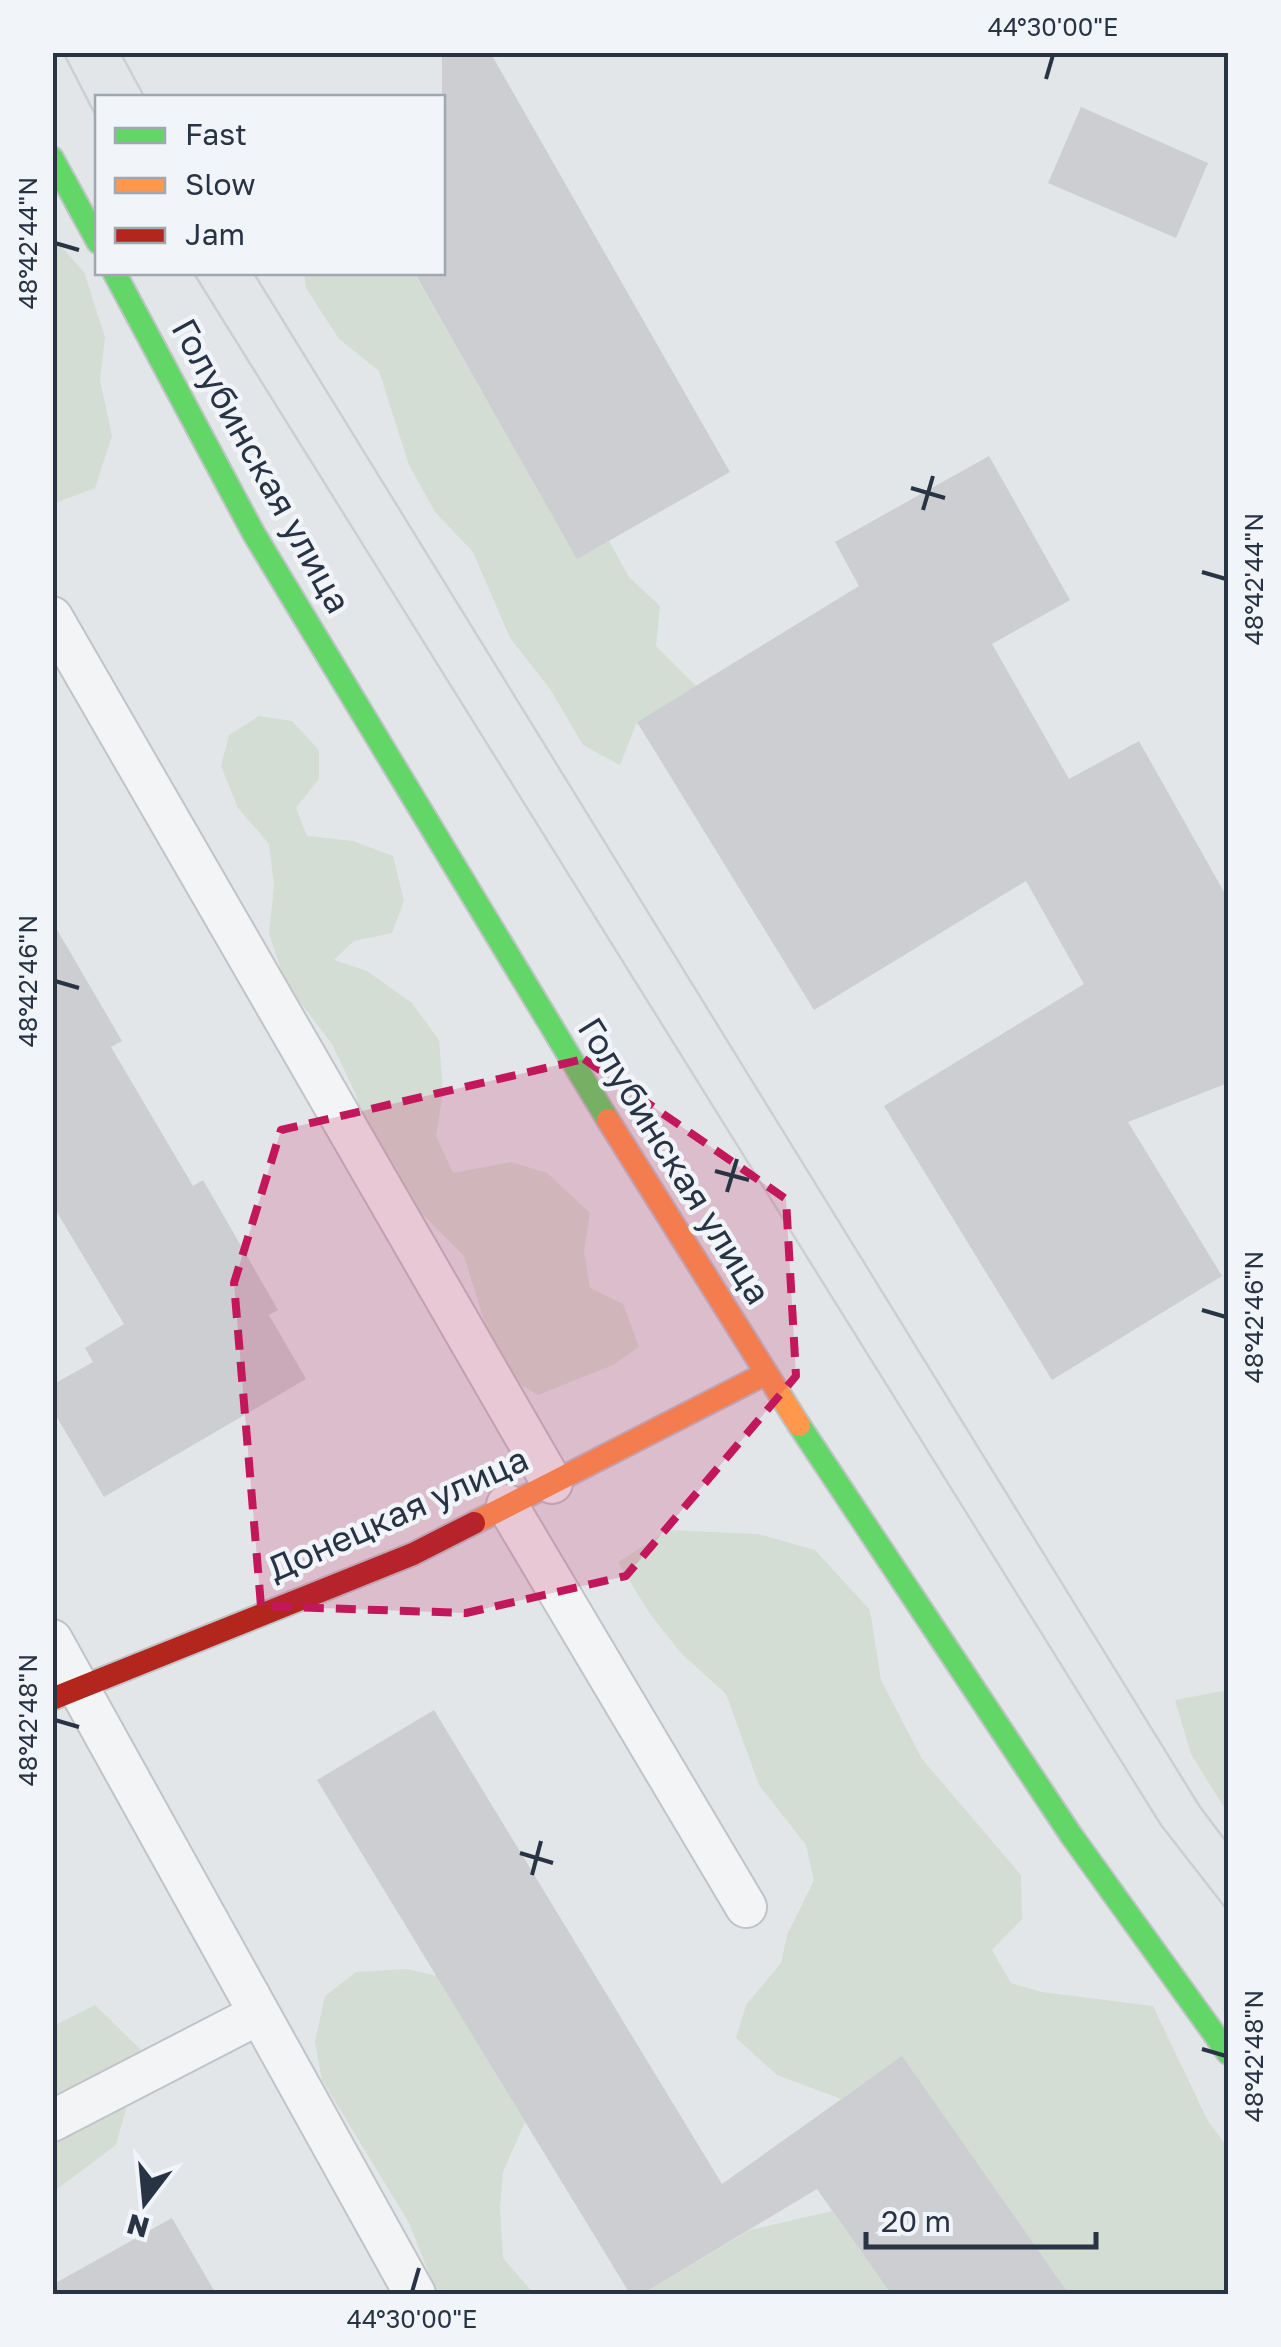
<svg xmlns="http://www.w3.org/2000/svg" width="1281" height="2347" font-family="'Golos Text',sans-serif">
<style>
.green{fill:#d4ddd4}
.building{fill:#ccced1}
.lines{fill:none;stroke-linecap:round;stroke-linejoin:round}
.lane-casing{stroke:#c1c4c7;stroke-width:44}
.fast-casing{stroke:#c1c4c7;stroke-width:26}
.slow-casing{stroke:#c1c4c7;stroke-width:26}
.jam-casing{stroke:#c1c4c7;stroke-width:26}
.lane{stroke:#f3f4f5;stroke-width:40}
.fast{stroke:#63d668;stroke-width:22}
.slow{stroke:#ff974d;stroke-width:22}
.jam{stroke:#b3261e;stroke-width:22}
.tram{stroke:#ccced0;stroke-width:2.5}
.marked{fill:#c2185b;fill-opacity:0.2;stroke:#c2185b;stroke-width:8;stroke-dasharray:20 12;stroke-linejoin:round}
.ticks{fill:none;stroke:#283344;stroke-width:4}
.labels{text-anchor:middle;stroke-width:9;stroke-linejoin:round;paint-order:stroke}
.street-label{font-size:35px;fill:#283344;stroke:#f1f4f8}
.neatline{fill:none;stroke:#283344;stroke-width:4}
.ticks-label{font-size:25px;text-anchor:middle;fill:#283344}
</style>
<rect width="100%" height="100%" fill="#e3e6e9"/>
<path class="green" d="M 57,242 L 84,272 L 105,337 L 100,380 L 112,436 L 95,488 L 53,504 L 52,244 Z
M 304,273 L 414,273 L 577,558 L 609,541 L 629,577 L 660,606 L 656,646 L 696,686 L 637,722 L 620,765 L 583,745 L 550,689 L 510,638 L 473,552 L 435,512 L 409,465 L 379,371 L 339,339 L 306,288 Z
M 259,716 L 292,721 L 319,750 L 319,779 L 296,808 L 307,836 L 353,841 L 393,856 L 404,901 L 392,933 L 354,941 L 334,960 L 367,971 L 412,1003 L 439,1040 L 443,1092 L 436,1136 L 453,1173 L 511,1162 L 547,1173 L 590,1213 L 584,1251 L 590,1288 L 623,1304 L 639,1347 L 613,1365 L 538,1395 L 518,1383 L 491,1343 L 464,1256 L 389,1181 L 369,1138 L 356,1095 L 332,1044 L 286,984 L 269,934 L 274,885 L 269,844 L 238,808 L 221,766 L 229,735 Z
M 669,1530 L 758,1534 L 815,1550 L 870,1610 L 881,1680 L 922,1759 L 1021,1875 L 1022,1919 L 992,1950 L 1011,1983 L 1042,1992 L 1153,2006 L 1208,2121 L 1228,2148 L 1228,2294 L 1069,2294 L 902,2057 L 841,2099 L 777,2075 L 736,2038 L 746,2005 L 781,1963 L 787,1935 L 814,1880 L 806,1845 L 759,1785 L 726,1694 L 681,1653 L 650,1614 L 618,1562 Z
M 1228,1690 L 1228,1814 L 1191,1754 L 1175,1700 Z
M 407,1969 L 437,1976 L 525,2122 L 503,2172 L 500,2208 L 503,2258 L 534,2294 L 437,2294 L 409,2223 L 322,2080 L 315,2042 L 325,1996 L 356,1972 Z
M 95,2005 L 142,2051 L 116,2145 L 53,2192 L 53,2026 Z
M 832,2211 L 891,2294 L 642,2294 L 750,2230 Z"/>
<path class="building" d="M 442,52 L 490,52 L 730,472 L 577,559 L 414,272 L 442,272 Z
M 1081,107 L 1208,163 L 1176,238 L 1048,183 Z
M 989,456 L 1070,600 L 992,644 L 1069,779 L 1139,741 L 1228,899 L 1228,1083 L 1128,1122 L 1222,1276 L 1052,1380 L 884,1106 L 1084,984 L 1026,881 L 814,1010 L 637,722 L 859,586 L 835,542 Z
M 52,921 L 122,1041 L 111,1047 L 193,1186 L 203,1180 L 278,1310 L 269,1315 L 306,1379 L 104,1497 L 52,1409 L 52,1385 L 93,1362 L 85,1348 L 124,1324 L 52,1204 Z
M 434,1710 L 722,2184 L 902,2056 L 1069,2294 L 891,2294 L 817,2189 L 642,2294 L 630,2294 L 317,1780 Z
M 172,2218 L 216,2294 L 52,2294 L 52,2285 Z"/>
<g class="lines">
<defs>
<path id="lane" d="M 52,617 L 552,1483
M 507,1505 L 746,1907
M 52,1640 L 415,2294
M 52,2121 L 259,2014"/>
<path id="fast" d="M 52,158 L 98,242
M 114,272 L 254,534 L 608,1120
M 799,1425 L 1071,1835 L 1228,2053"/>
<path id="slow" d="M 608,1120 L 799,1425
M 474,1523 L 765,1374"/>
<path id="jam" d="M 52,1699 L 413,1554 L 474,1523"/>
</defs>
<use href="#lane" class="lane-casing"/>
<use href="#fast" class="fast-casing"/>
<use href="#slow" class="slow-casing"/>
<use href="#jam" class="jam-casing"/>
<use href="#lane" class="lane"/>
<use href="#fast" class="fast"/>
<use href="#slow" class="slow"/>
<use href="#jam" class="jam"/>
<path class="tram" d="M 63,52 L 98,120
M 120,52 L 145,98
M 193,272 L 1161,1825 L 1228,1911
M 253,272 L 1200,1807 L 1228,1844"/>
</g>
<path class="marked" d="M 584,1059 L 786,1199 L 796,1376 L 626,1576 L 466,1613 L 261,1606 L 234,1283 L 281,1130 Z"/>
<path class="ticks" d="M 1046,79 L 1053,55M 55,243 L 79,250M 911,488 L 945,498M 923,510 L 933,476M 1202,572 L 1226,579M 55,981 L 79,988M 715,1171 L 749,1180M 727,1192 L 737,1159M 1202,1310 L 1226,1317M 55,1720 L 79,1727M 520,1853 L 553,1863M 532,1875 L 541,1841M 1202,2049 L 1226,2056M 412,2292 L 419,2268"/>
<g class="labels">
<g class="street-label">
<text transform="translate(261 466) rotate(61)" y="12">Голубинская улица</text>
<text transform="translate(674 1161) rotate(58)" y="12">Голубинская улица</text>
<text transform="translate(398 1514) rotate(-24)" y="12">Донецкая улица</text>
</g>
</g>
<rect width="1281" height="2347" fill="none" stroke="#f1f4f8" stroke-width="110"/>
<rect x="95" y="95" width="350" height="180" fill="#f1f4f8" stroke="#a1a7b0" stroke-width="2.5"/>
<rect x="115" y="128" width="50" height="15" fill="#63d668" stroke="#a1a7b0" stroke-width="2.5"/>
<text x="185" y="145" font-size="30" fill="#283344">Fast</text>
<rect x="115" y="178" width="50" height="15" fill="#ff974d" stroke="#a1a7b0" stroke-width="2.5"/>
<text x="185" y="195" font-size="30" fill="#283344">Slow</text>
<rect x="115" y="228" width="50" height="15" fill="#b3261e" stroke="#a1a7b0" stroke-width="2.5"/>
<text x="185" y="245" font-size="30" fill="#283344">Jam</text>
<g transform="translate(145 2202) rotate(196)" stroke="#f1f4f8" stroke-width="8" paint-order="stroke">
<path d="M0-8L18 38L0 25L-18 38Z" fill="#283344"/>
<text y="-15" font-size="28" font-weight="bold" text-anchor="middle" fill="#283344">N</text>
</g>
<path d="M866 2232v15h230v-15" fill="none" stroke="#283344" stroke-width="5"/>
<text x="881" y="2232" font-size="30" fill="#283344" stroke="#f1f4f8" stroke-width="8" paint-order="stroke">20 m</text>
<rect x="55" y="55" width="1171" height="2237" class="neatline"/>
<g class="ticks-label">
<text x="1053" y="36">44°30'00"E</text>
<text transform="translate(28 243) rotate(-90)" y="9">48°42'44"N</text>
<text transform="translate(1254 579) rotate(-90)" y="9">48°42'44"N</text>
<text transform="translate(28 981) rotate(-90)" y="9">48°42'46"N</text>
<text transform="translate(1254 1317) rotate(-90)" y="9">48°42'46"N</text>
<text transform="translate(28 1720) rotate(-90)" y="9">48°42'48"N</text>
<text transform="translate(1254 2056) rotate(-90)" y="9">48°42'48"N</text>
<text x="412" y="2328">44°30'00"E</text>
</g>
</svg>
